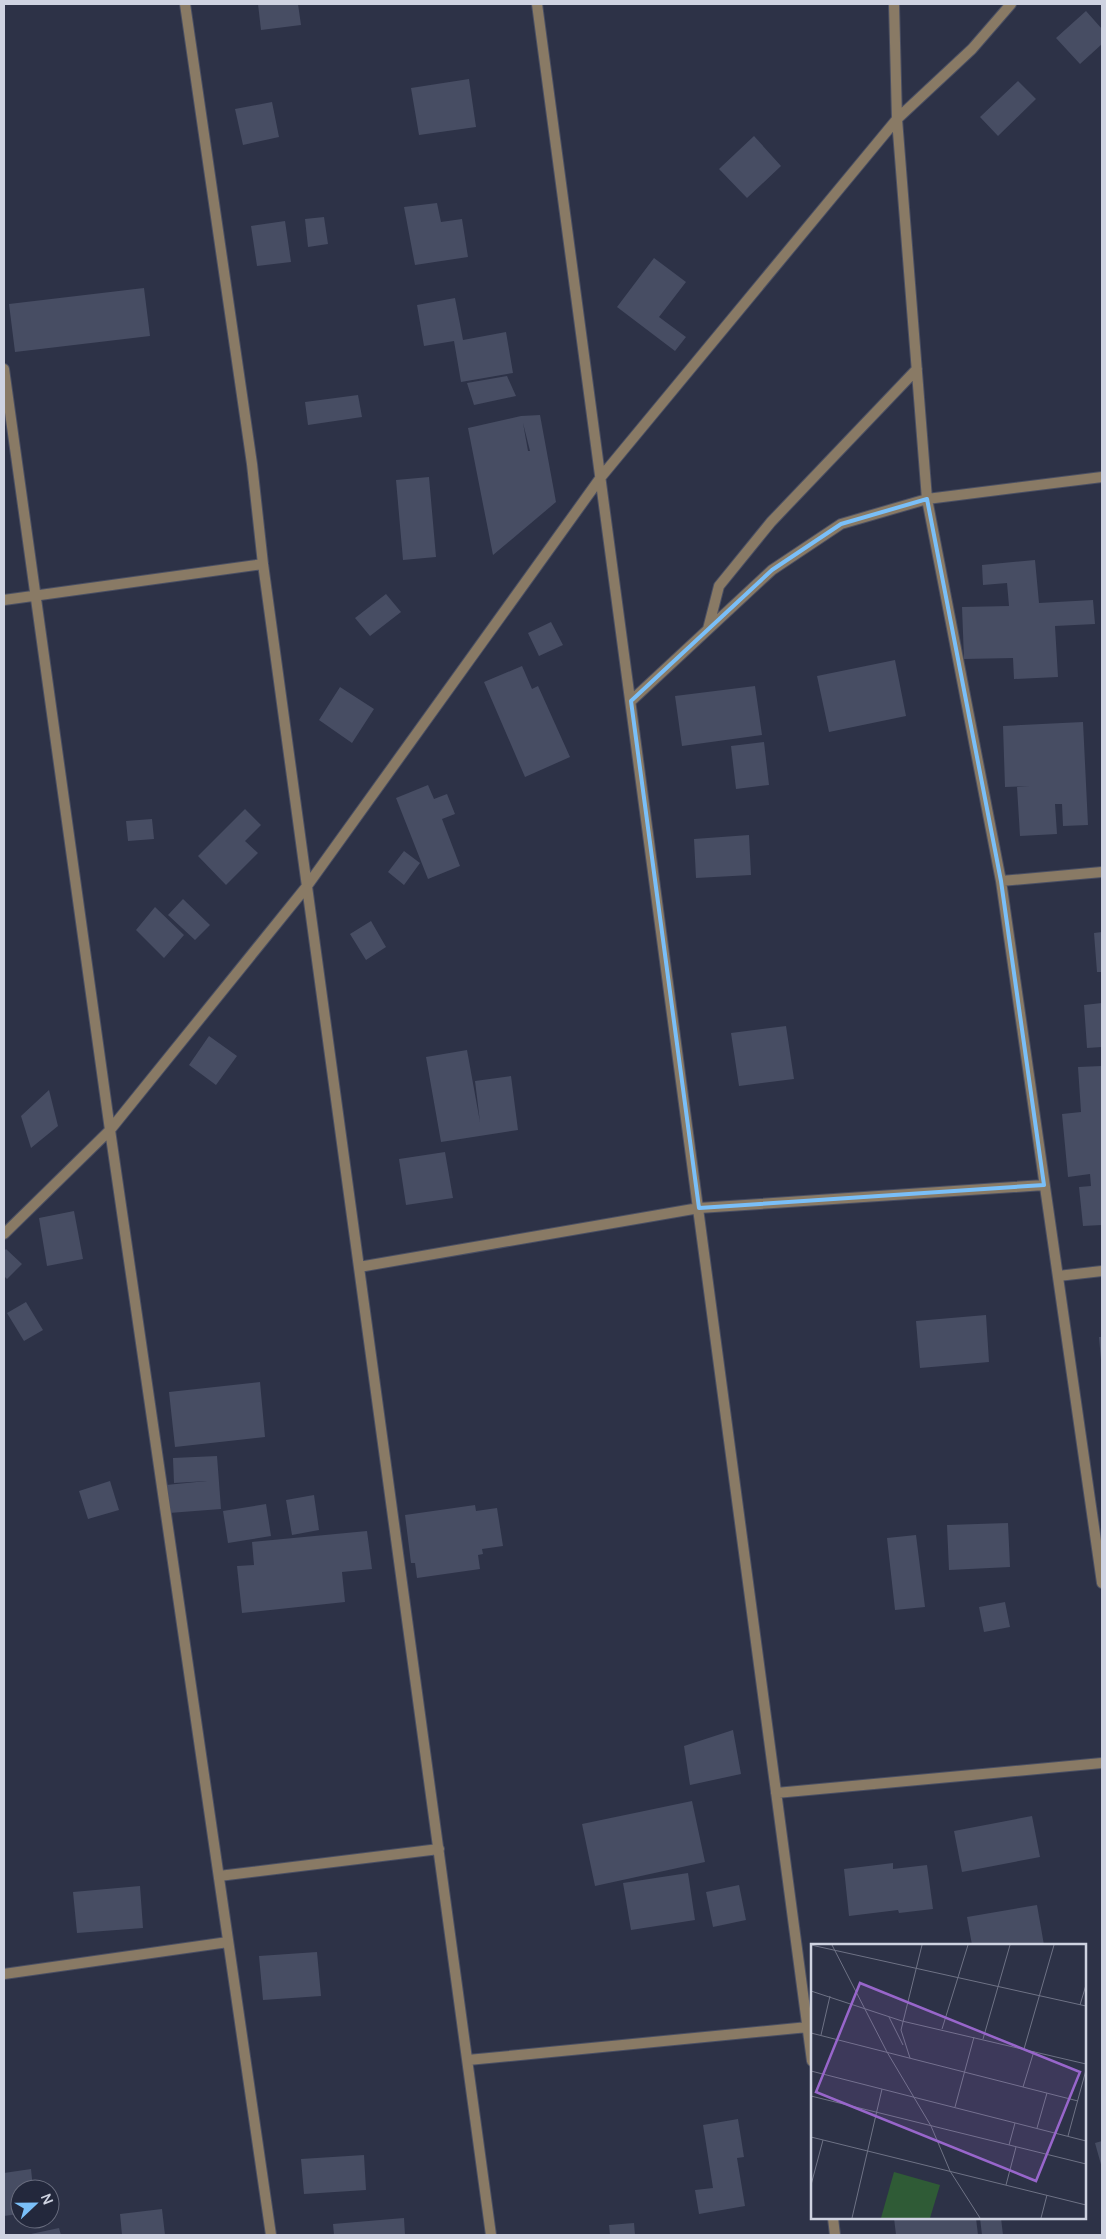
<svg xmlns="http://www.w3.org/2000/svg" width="1106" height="2239" font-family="Manrope,sans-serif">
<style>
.building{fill:#474d63;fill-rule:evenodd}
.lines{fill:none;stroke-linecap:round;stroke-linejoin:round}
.minor-casing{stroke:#4a4f63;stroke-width:12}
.minor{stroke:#897a65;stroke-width:10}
.marked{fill:none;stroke:#7abff8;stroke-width:4;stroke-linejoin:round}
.inset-road{fill:none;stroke:#6e7285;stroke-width:1}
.view{fill:#9866cb;fill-opacity:0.15;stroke:#9866cb;stroke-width:2.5}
.inset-edge{fill:none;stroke:#cfd3e1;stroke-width:2.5}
</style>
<rect width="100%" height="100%" fill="#2d3247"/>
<path class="building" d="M 258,4 L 298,4 L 301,25 L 261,30 Z
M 1086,11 L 1102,29 L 1102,44 L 1080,64 L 1056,38 Z
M 469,79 L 476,127 L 419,135 L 411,88 Z
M 1018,81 L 1036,99 L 998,136 L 980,117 Z
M 272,102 L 279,137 L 243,145 L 235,109 Z
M 754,136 L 781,166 L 747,198 L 719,169 Z
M 437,203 L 441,222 L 462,219 L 468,257 L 415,265 L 404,207 Z
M 324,217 L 328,244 L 308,247 L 305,219 Z
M 285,221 L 291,262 L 257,266 L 251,226 Z
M 654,258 L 686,282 L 659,317 L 686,337 L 675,351 L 617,307 Z
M 144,288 L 150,336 L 15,352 L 9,304 Z
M 455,298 L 463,340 L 506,332 L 513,373 L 461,382 L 454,341 L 424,346 L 417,305 Z
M 507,376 L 516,396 L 474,405 L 467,383 Z
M 358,395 L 362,417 L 308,425 L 305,402 Z
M 540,415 L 556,502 L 493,555 L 468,428 L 521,416 ZM 523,423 L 530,451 L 528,451 Z
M 429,477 L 436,557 L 403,560 L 396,480 Z
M 1035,560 L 1039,603 L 1093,600 L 1095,624 L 1055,626 L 1058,677 L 1014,679 L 1013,658 L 964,659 L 962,607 L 1009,606 L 1007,583 L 983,585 L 982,565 Z
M 386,594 L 401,612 L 370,636 L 355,618 Z
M 551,622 L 563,645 L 539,656 L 528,633 Z
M 895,660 L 906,716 L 829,732 L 817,676 Z
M 522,666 L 532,689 L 538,686 L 570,757 L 525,777 L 484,682 Z
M 755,686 L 762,735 L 682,746 L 675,696 Z
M 340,687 L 374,709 L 352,743 L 319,720 Z
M 1083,722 L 1088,825 L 1063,826 L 1062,804 L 1055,804 L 1057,834 L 1020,836 L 1017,787 L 1030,786 L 1005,787 L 1003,726 Z
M 764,742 L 769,785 L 736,789 L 731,746 Z
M 428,785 L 434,799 L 447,794 L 455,814 L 442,819 L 460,866 L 428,879 L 396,798 Z
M 245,809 L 261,825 L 245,841 L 258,853 L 226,885 L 198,856 Z
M 152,819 L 154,839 L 128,841 L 126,821 Z
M 749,835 L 751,875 L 696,878 L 694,839 Z
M 404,851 L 420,863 L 404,885 L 388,872 Z
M 183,899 L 210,925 L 195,940 L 168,915 Z
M 155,907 L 184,935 L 164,958 L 136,930 Z
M 371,921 L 386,947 L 366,960 L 350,934 Z
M 1102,932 L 1102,972 L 1097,972 L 1094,933 Z
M 1102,1003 L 1102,1047 L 1087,1048 L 1084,1005 Z
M 786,1026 L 794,1079 L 739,1086 L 731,1033 Z
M 209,1036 L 237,1056 L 216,1085 L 189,1065 Z
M 467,1050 L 480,1122 L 475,1081 L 511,1076 L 518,1130 L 441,1142 L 426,1057 Z
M 1102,1066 L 1102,1225 L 1083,1226 L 1079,1187 L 1091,1186 L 1090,1174 L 1068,1177 L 1062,1114 L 1081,1112 L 1078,1067 Z
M 49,1090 L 58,1126 L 31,1148 L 21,1116 Z
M 445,1152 L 453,1198 L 406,1205 L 399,1159 Z
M 74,1211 L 83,1259 L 47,1266 L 39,1218 Z
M 6,1249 L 22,1264 L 7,1279 L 4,1276 L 4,1251 Z
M 26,1302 L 43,1330 L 24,1341 L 7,1313 Z
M 986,1315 L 989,1362 L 920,1368 L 916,1321 Z
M 1099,1337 L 1102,1337 L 1102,1360 L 1101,1360 Z
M 260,1382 L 265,1437 L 175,1447 L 169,1392 Z
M 217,1456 L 221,1509 L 169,1513 L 166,1485 L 207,1481 L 174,1483 L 173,1458 Z
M 110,1481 L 119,1510 L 88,1519 L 79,1491 Z
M 314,1495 L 319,1530 L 292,1535 L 286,1500 Z
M 266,1504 L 271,1536 L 228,1543 L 223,1511 Z
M 475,1505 L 476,1511 L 497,1508 L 503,1546 L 482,1549 L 483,1554 L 478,1555 L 480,1569 L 417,1578 L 415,1563 L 411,1563 L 405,1515 Z
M 1008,1523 L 1010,1567 L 949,1570 L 947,1525 Z
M 367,1531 L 372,1569 L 342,1572 L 345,1602 L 242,1613 L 237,1566 L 254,1565 L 252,1542 Z
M 916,1535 L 925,1607 L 895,1610 L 887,1538 Z
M 1005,1602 L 1010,1627 L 984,1632 L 979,1607 Z
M 733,1730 L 741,1774 L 690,1785 L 684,1746 Z
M 692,1801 L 705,1862 L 595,1886 L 582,1824 Z
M 1032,1816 L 1040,1857 L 962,1872 L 954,1831 Z
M 893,1863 L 893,1869 L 927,1865 L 933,1909 L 899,1913 L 898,1910 L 849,1916 L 844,1869 Z
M 688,1873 L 695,1920 L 631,1930 L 623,1883 Z
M 739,1885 L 746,1920 L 713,1927 L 706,1892 Z
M 140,1886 L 143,1928 L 77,1933 L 73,1892 Z
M 1037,1905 L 1044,1945 L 972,1945 L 967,1917 Z
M 317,1952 L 321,1996 L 263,2000 L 259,1956 Z
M 738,2119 L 744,2157 L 737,2158 L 745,2206 L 699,2214 L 695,2190 L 713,2188 L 703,2125 Z
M 1102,2141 L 1102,2168 L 1095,2143 Z
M 364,2155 L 366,2190 L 304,2194 L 301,2159 Z
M 31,2169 L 33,2188 L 16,2190 L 19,2214 L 4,2216 L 4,2173 Z
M 162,2209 L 165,2235 L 122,2235 L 120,2214 Z
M 404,2218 L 405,2235 L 334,2235 L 333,2224 Z
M 894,2218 L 976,2218 L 978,2235 L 896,2235 Z
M 980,2218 L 1001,2218 L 1003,2235 L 982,2235 Z
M 634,2223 L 635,2235 L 610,2235 L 609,2225 Z
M 59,2228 L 61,2235 L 31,2235 L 31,2234 Z"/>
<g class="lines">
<defs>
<path id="minor" d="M 185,4 L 252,464 L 263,564 L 491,2235
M 537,4 L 812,2061
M 894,4 L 897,119 L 927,499 L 1001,881 L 1102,1583
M 4,369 L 110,1130 L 271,2235
M 4,600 L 263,564
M 708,629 L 719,586 L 771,522 L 917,369
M 631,701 L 772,570 L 841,524 L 927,499 L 1102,477
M 1001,881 L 1102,872
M 4,1234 L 110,1130 L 307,886 L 601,477 L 897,119 L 972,49 L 1011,4
M 359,1267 L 699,1208 L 1044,1185
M 1058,1276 L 1102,1271
M 776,1793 L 1102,1763
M 219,1876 L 439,1849
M 4,1974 L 228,1942
M 468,2060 L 808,2027
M 833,2218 L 835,2235"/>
</defs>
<use href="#minor" class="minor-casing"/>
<use href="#minor" class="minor"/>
</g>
<path class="marked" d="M 927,499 L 1001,881 L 1044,1185 L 699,1208 L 631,701 L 772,570 L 841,524 Z"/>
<g transform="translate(811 1944)">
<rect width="275" height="275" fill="#2d3247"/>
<path d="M 83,228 L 129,241 L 119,274 L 70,274 Z" fill="#2f5b36"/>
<path class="inset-road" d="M 0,1 L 275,62M 21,1 L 76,108 L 120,182 L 139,227 L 169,274M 0,47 L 91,77 L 275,120M 269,61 L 275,41M 78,73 L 92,101M 131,85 L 157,1M 0,89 L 267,157M 10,91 L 19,52M 172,95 L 199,1M 213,105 L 243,1M 99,114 L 90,86 L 111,1M 0,127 L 275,197M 212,143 L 223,107M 0,152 L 275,220M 144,163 L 163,93M 226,184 L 236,149M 257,192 L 275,126M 0,193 L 275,261M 198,201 L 204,179M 0,241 L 12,196M 195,241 L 205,203M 41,274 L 71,145M 230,274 L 236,251"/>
<path class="view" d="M 49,39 L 269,128 L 225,237 L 5,148 Z"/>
<rect width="275" height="275" class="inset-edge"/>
</g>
<rect width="1106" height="2239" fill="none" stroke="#cfd3e1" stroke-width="10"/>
<g transform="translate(35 2204) rotate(68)"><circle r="24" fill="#23283c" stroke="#686c7e"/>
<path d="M0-4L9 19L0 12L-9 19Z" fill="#7abff8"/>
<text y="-8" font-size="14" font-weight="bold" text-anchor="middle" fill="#cfd3e1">N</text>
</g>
</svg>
